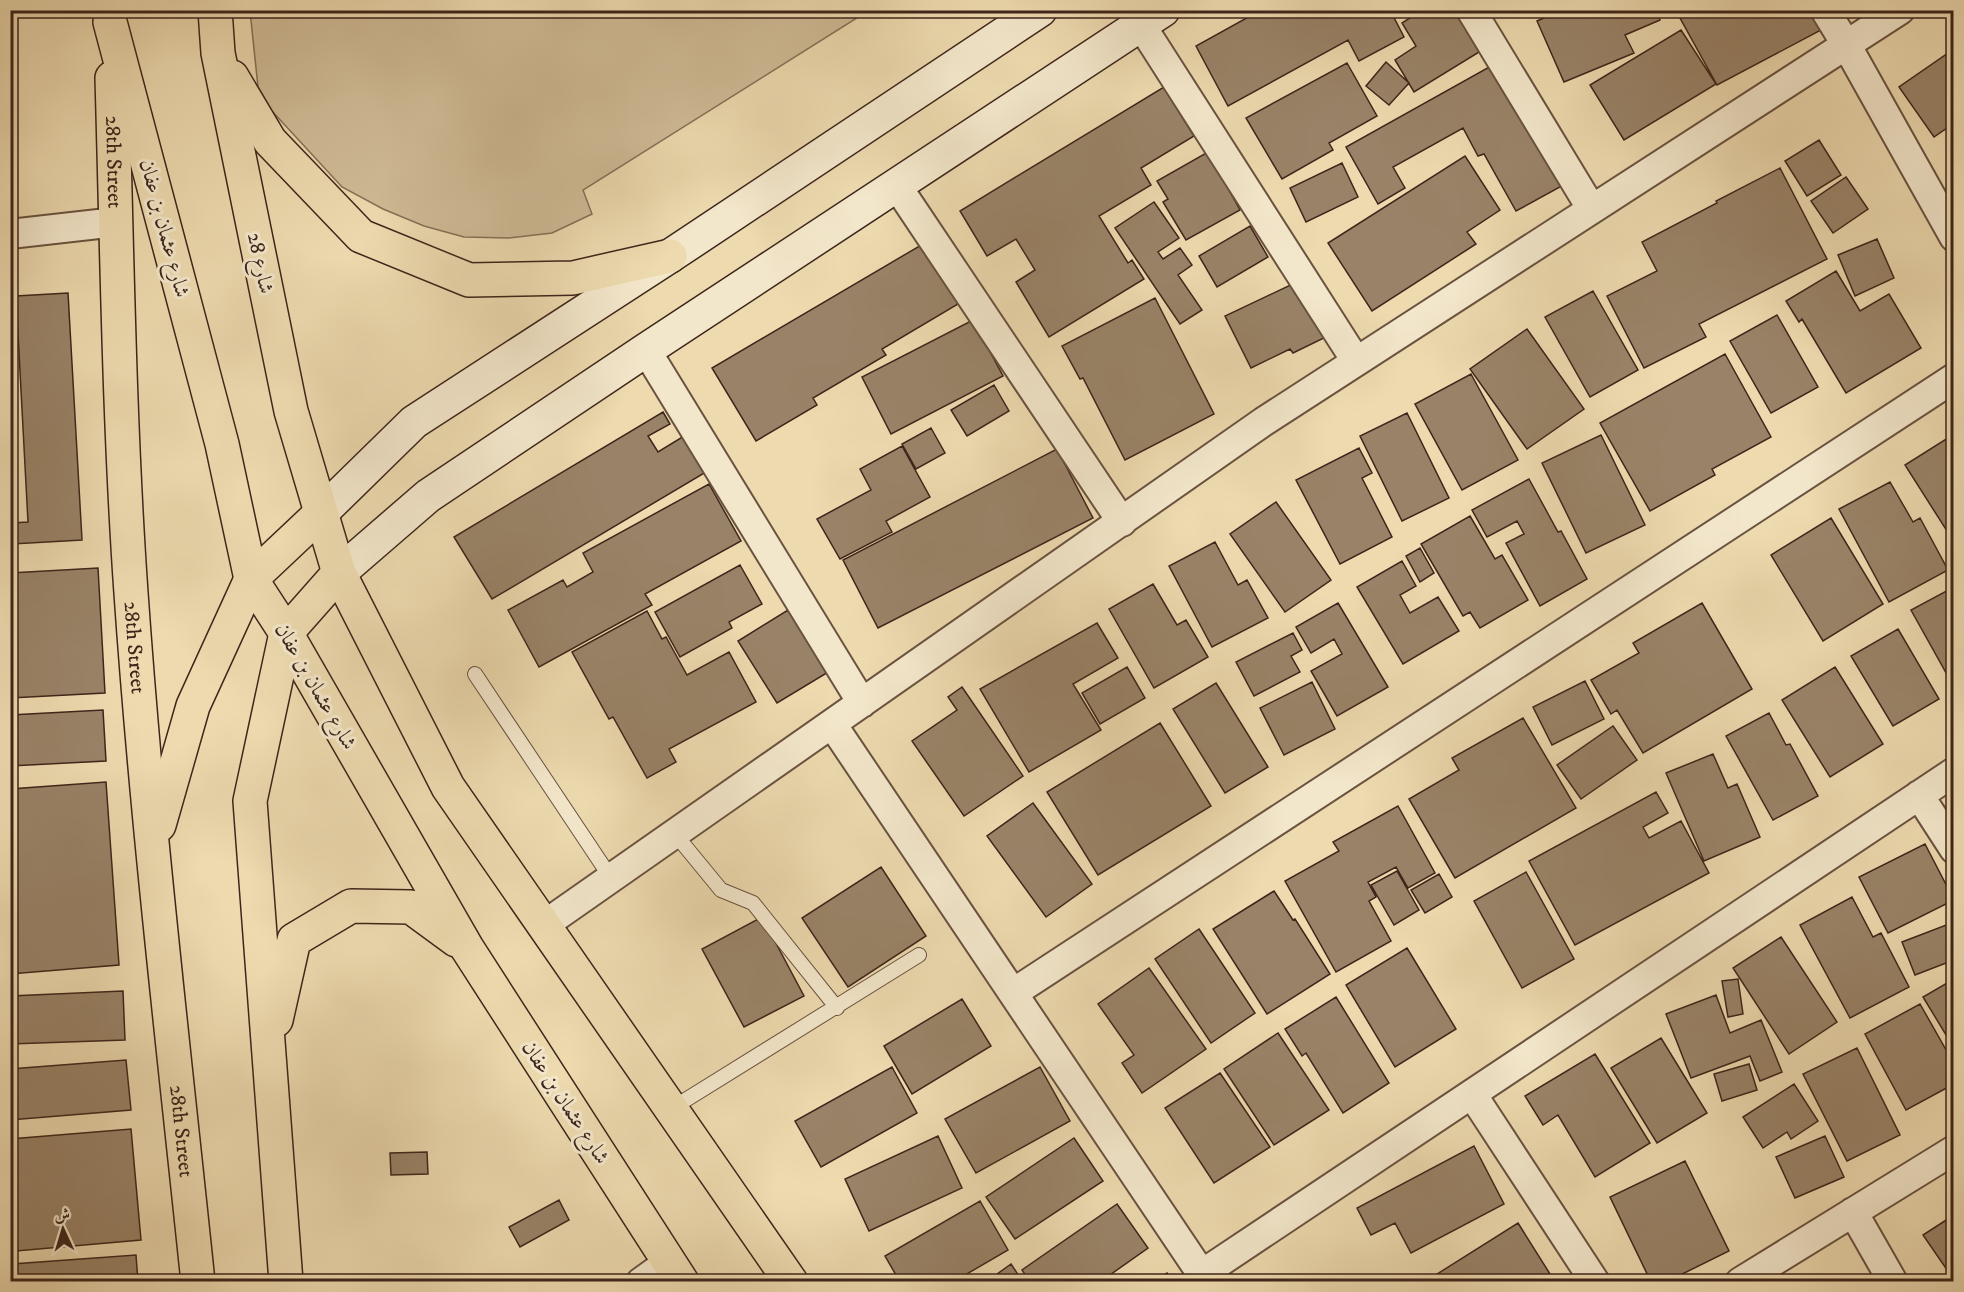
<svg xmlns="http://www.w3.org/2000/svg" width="1964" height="1292" font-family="'IM FELL DW Pica',Amiri,serif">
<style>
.green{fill:#cfbb96;stroke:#867058;stroke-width:1.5}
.building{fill:#998368;stroke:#3e251b;stroke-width:1.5}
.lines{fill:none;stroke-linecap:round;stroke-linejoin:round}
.lane-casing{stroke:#6a5240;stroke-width:16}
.street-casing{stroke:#6a5240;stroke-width:32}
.secondary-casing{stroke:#3e251b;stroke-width:36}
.primary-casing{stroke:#3e251b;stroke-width:36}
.lane{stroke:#f3e7cb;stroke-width:14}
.street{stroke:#f3e7cb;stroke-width:28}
.secondary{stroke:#f3e7cb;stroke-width:33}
.primary{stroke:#eddaaf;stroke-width:33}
.labels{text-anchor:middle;stroke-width:6;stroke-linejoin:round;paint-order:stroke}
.street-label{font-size:21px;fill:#3e251b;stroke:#f3e7cb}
</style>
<rect width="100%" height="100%" fill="#eddaaf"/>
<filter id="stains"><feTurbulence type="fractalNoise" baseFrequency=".00333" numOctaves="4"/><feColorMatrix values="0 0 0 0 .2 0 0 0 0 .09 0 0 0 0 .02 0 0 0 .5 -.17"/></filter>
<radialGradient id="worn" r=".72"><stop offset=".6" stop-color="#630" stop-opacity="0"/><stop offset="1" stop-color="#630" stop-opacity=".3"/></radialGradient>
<path class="green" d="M 250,11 L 250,10 L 868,11 L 583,190 L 592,214 L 552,233 L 509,238 L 464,237 L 424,226 L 383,209 L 342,187 L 271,110 L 258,87 Z"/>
<path class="building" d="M 1261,10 L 1390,10 L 1404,37 L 1359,61 L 1348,40 L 1228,106 L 1196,46 Z
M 1422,10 L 1460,10 L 1484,49 L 1414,92 L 1395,60 L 1416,46 L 1402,23 Z
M 1562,10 L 1656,10 L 1660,20 L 1625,35 L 1634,53 L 1564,82 L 1537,21 Z
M 1694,10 L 1810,10 L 1821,30 L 1717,85 L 1680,18 Z
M 1681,30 L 1716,84 L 1624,140 L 1590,85 Z
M 1954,49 L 1954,123 L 1934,137 L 1899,87 Z
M 1500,61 L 1569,182 L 1516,211 L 1484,154 L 1478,156 L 1463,128 L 1393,167 L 1405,188 L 1378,204 L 1346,147 Z
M 1386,62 L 1409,83 L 1389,105 L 1366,86 Z
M 1347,63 L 1377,116 L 1329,143 L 1333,150 L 1282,179 L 1246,118 Z
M 1164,87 L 1194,136 L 1141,168 L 1151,185 L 1099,216 L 1128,263 L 1132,260 L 1144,279 L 1049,337 L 1016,282 L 1035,270 L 1016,239 L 987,256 L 960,211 Z
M 10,140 L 14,185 L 10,185 Z
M 1819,140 L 1841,175 L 1807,196 L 1785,161 Z
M 1208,152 L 1240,210 L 1186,240 L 1163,202 L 1168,199 L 1157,181 Z
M 1465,156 L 1500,210 L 1467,232 L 1476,244 L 1372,311 L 1328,243 Z
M 1342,163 L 1358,197 L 1306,222 L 1290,188 Z
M 1780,168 L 1827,259 L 1699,324 L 1706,337 L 1644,368 L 1607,296 L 1657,271 L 1642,242 L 1717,203 L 1716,201 Z
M 1846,177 L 1868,209 L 1833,233 L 1811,201 Z
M 1154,202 L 1179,238 L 1158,252 L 1163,259 L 1180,248 L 1192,265 L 1178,275 L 1202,310 L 1180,324 L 1115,228 Z
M 1250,226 L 1268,257 L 1217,287 L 1199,256 Z
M 1877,239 L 1894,278 L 1855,296 L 1838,255 Z
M 923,244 L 958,304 L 882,349 L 886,355 L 813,398 L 817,405 L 756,441 L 712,368 Z
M 1836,271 L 1860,311 L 1889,294 L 1921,348 L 1846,393 L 1802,319 L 1799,322 L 1786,301 Z
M 1299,281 L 1326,337 L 1293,353 L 1290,349 L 1251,368 L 1225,316 Z
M 1593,291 L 1638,370 L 1590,397 L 1545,317 Z
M 68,293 L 82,540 L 12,544 L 11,523 L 28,522 L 16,296 Z
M 1155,298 L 1214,414 L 1125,460 L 1083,378 L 1080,379 L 1062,346 Z
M 1777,315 L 1818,387 L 1771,413 L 1730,341 Z
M 973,320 L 1003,376 L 891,434 L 862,377 Z
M 1527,329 L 1584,409 L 1527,449 L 1470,369 Z
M 1725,354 L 1771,437 L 1712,469 L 1715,475 L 1650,511 L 1600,423 Z
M 1471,374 L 1518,460 L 1462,490 L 1415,404 Z
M 994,385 L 1009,411 L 967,436 L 951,410 Z
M 663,412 L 670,424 L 648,436 L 658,452 L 684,436 L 706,472 L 492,599 L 454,537 Z
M 1407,413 L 1449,498 L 1402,521 L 1360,436 Z
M 931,428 L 945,453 L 916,469 L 902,444 Z
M 1601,435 L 1645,525 L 1586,553 L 1542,463 Z
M 1951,436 L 1954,440 L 1954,542 L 1905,465 Z
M 902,446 L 930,497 L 886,521 L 892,532 L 840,559 L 817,519 L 871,490 L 860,469 Z
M 1359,448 L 1372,473 L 1362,478 L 1392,537 L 1340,564 L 1296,480 Z
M 1057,449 L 1093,518 L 878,628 L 843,560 Z
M 1529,479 L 1558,532 L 1561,531 L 1587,579 L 1540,606 L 1506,543 L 1524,534 L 1517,521 L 1487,537 L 1472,510 Z
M 1890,482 L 1913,522 L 1920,518 L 1948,570 L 1889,602 L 1839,509 Z
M 709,484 L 741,541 L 645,594 L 652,605 L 539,667 L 508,610 L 563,580 L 567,587 L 593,572 L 583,553 Z
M 1276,502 L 1331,580 L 1285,612 L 1230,534 Z
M 1470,516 L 1495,559 L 1502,555 L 1528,600 L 1480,628 L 1470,612 L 1463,616 L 1421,544 Z
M 1831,518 L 1883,604 L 1823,641 L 1771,555 Z
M 1215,542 L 1238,585 L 1247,580 L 1268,618 L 1212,647 L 1169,566 Z
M 1420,548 L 1434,573 L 1420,582 L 1406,556 Z
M 1402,561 L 1416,586 L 1400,595 L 1410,613 L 1438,597 L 1459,631 L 1403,664 L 1357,587 Z
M 740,565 L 762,604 L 729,622 L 732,628 L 680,657 L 655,612 Z
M 98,568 L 105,693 L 10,698 L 10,573 Z
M 1153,584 L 1177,625 L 1186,620 L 1208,657 L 1154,688 L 1109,609 Z
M 1954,587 L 1954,687 L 1911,610 Z
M 1338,603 L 1388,687 L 1337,716 L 1311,671 L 1342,654 L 1334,639 L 1311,653 L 1296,627 Z
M 1702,603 L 1752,689 L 1643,753 L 1617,710 L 1611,714 L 1591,680 L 1639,653 L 1633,643 Z
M 788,610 L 802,633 L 805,632 L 830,671 L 777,703 L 738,641 Z
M 647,611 L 662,639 L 666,637 L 687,675 L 729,652 L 756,702 L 669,749 L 676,762 L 647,778 L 613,717 L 609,719 L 572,652 Z
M 1097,623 L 1118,658 L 1073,684 L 1101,730 L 1029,772 L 980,689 Z
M 1898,629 L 1939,699 L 1893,726 L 1851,656 Z
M 1293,633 L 1302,650 L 1291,656 L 1300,672 L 1254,696 L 1236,662 Z
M 1127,667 L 1145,698 L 1100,724 L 1082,693 Z
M 1835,667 L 1883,744 L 1830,777 L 1782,700 Z
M 1585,681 L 1604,719 L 1552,745 L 1533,707 Z
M 1312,682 L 1335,729 L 1284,755 L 1260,708 Z
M 1216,683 L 1268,767 L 1225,793 L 1173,709 Z
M 962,687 L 1023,776 L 964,816 L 912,741 L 957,710 L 948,697 Z
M 103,710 L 106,761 L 10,766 L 10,715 Z
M 1769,713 L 1786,745 L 1790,744 L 1818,796 L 1773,820 L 1726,736 Z
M 1523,718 L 1576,808 L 1455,878 L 1409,799 L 1459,770 L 1452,758 Z
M 1160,723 L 1211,806 L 1098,875 L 1047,792 Z
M 1613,726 L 1637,760 L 1581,799 L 1557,765 Z
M 1713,754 L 1728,788 L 1737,784 L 1760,837 L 1704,861 L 1666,773 Z
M 106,782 L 119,965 L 10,974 L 10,789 Z
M 1656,792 L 1668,813 L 1643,827 L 1649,838 L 1681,821 L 1709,873 L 1575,945 L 1529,861 Z
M 1033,803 L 1092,884 L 1046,917 L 987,836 Z
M 1398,806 L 1435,873 L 1408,888 L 1396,867 L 1368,882 L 1376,897 L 1369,901 L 1391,941 L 1336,972 L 1285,881 L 1339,851 L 1333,842 Z
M 1925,844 L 1954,900 L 1888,933 L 1859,877 Z
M 881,867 L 926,936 L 848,987 L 802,918 Z
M 1397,871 L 1419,910 L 1394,925 L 1371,885 Z
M 1526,872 L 1574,959 L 1522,988 L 1474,901 Z
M 1439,874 L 1452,897 L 1425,913 L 1411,890 Z
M 1274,891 L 1293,920 L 1295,919 L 1330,974 L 1267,1014 L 1213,929 Z
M 1852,897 L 1873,937 L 1881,933 L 1909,987 L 1850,1018 L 1800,925 Z
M 762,917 L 804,996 L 744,1027 L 702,949 Z
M 1954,922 L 1954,960 L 1915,975 L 1902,942 Z
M 1199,929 L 1255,1013 L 1211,1043 L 1155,959 Z
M 1781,937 L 1837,1022 L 1789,1054 L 1733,968 Z
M 1407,948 L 1456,1029 L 1395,1067 L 1346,985 Z
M 1149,968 L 1206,1049 L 1142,1093 L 1122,1063 L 1134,1055 L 1098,1004 Z
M 1738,979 L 1743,1014 L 1728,1017 L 1722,981 Z
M 1954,979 L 1954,1048 L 1923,997 Z
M 123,991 L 125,1040 L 10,1044 L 10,996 Z
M 1716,995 L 1730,1033 L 1761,1020 L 1782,1072 L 1760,1081 L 1750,1056 L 1691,1078 L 1666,1014 Z
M 1336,997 L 1389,1083 L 1343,1113 L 1306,1053 L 1302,1056 L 1285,1029 Z
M 962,999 L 991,1046 L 912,1094 L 884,1046 Z
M 1920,1004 L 1954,1064 L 1954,1084 L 1906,1110 L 1865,1034 Z
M 1278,1033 L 1329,1110 L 1274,1145 L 1224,1069 Z
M 1661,1038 L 1707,1113 L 1657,1143 L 1611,1068 Z
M 1857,1048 L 1900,1135 L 1847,1161 L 1803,1074 Z
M 1595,1054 L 1650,1143 L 1595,1177 L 1558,1115 L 1543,1125 L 1525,1096 Z
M 126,1060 L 131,1110 L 10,1120 L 10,1069 Z
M 1749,1064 L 1757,1090 L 1722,1101 L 1714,1074 Z
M 892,1067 L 917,1113 L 821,1167 L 795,1121 Z
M 1040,1067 L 1070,1121 L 976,1173 L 945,1119 Z
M 1220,1073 L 1270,1147 L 1214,1183 L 1165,1108 Z
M 1794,1084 L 1818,1121 L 1791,1139 L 1787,1132 L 1763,1148 L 1743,1117 Z
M 131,1129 L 141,1240 L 16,1251 L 10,1186 L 10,1139 Z
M 938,1136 L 962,1188 L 869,1231 L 845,1179 Z
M 1825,1136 L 1844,1177 L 1795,1198 L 1776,1157 Z
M 1074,1138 L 1103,1181 L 1015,1239 L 986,1197 Z
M 1474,1146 L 1504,1204 L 1411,1253 L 1395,1223 L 1371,1235 L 1357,1208 Z
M 427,1152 L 428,1174 L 391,1175 L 390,1153 Z
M 1685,1161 L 1729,1251 L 1666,1282 L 1651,1282 L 1610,1197 Z
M 559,1200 L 569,1220 L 520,1247 L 509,1227 Z
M 980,1201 L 1008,1250 L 953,1282 L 900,1282 L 885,1256 Z
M 1117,1204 L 1148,1248 L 1100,1282 L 1030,1282 L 1022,1270 Z
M 1954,1215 L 1954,1280 L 1923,1235 Z
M 1518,1223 L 1550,1274 L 1538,1282 L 1426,1281 Z
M 136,1255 L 138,1282 L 13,1282 L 12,1264 Z
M 1011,1264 L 1023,1282 L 986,1282 Z
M 1167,1273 L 1173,1282 L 1154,1282 Z"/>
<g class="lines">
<defs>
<path id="lane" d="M 475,674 L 611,878
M 675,834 L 721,890 L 753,903 L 837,1008
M 671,1109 L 919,955"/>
<path id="street" d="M 1471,10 L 1591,208
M 1825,10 L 1847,46 L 1954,237
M 1141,25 L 1356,361
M 897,186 L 1122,522
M 10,234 L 116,222
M 646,350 L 862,703
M 832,724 L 1207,1282
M 1919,795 L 1954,849
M 544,925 L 1263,422 L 1900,10
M 1013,993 L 1954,378
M 1472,1094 L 1595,1282
M 1853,1212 L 1893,1282
M 1202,1274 L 1954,772
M 641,1282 L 669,1262
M 1740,1282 L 1954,1150"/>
<path id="secondary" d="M 320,514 L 414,422 L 670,256 L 1040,10
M 339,573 L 428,496 L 646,350 L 1163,10"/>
<g id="primary">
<path d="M 215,10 L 218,53 L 291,411 L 339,573 L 448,787 L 791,1282"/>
<path d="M 110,22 L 222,444 L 251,579 L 286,633 L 467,948 L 682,1282"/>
<path d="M 232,77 L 270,141 L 361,236 L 469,280 L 573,278 L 670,256"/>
<path id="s1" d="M 112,78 C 117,250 119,422 131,593 C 147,823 174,1052 198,1282"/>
<path d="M 159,825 L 193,706 L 251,579 L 320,514"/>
<path d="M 276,1020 L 294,940 L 351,906 L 411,907 L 456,940"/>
<path d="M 286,1282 L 250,801 L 286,633 L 339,573"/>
</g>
</defs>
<use href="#lane" class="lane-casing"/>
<use href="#street" class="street-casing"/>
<use href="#secondary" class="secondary-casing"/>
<use href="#primary" class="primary-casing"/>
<use href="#lane" class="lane"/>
<use href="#street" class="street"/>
<use href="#secondary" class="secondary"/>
<use href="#primary" class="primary"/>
</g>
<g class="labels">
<g class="street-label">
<text dy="7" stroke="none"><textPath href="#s1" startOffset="84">28th Street</textPath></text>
<text transform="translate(165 228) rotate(75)" y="7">شارع عثمان بن عفان</text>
<text transform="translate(261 263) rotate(78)" y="7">شارع 28</text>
<text dy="7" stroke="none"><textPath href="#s1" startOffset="570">28th Street</textPath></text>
<text transform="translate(316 686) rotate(60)" y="7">شارع عثمان بن عفان</text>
<text transform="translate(566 1102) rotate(57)" y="7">شارع عثمان بن عفان</text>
<text dy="7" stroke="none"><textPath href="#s1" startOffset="1056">28th Street</textPath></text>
</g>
</g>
<rect width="1964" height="1292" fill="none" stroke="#eddaaf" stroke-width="36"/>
<rect x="12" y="12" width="1940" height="1268" fill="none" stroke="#3e251b" stroke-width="3"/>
<rect x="18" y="18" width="1928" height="1256" fill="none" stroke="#3e251b" stroke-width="1.5"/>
<g transform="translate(63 1229) rotate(356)" stroke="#f3e7cb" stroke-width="4.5" paint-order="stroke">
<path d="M0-4.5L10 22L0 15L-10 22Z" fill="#3e251b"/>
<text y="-9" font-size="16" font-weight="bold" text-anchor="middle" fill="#3e251b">ش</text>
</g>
<rect width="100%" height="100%" filter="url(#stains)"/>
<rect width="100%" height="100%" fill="url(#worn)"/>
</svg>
